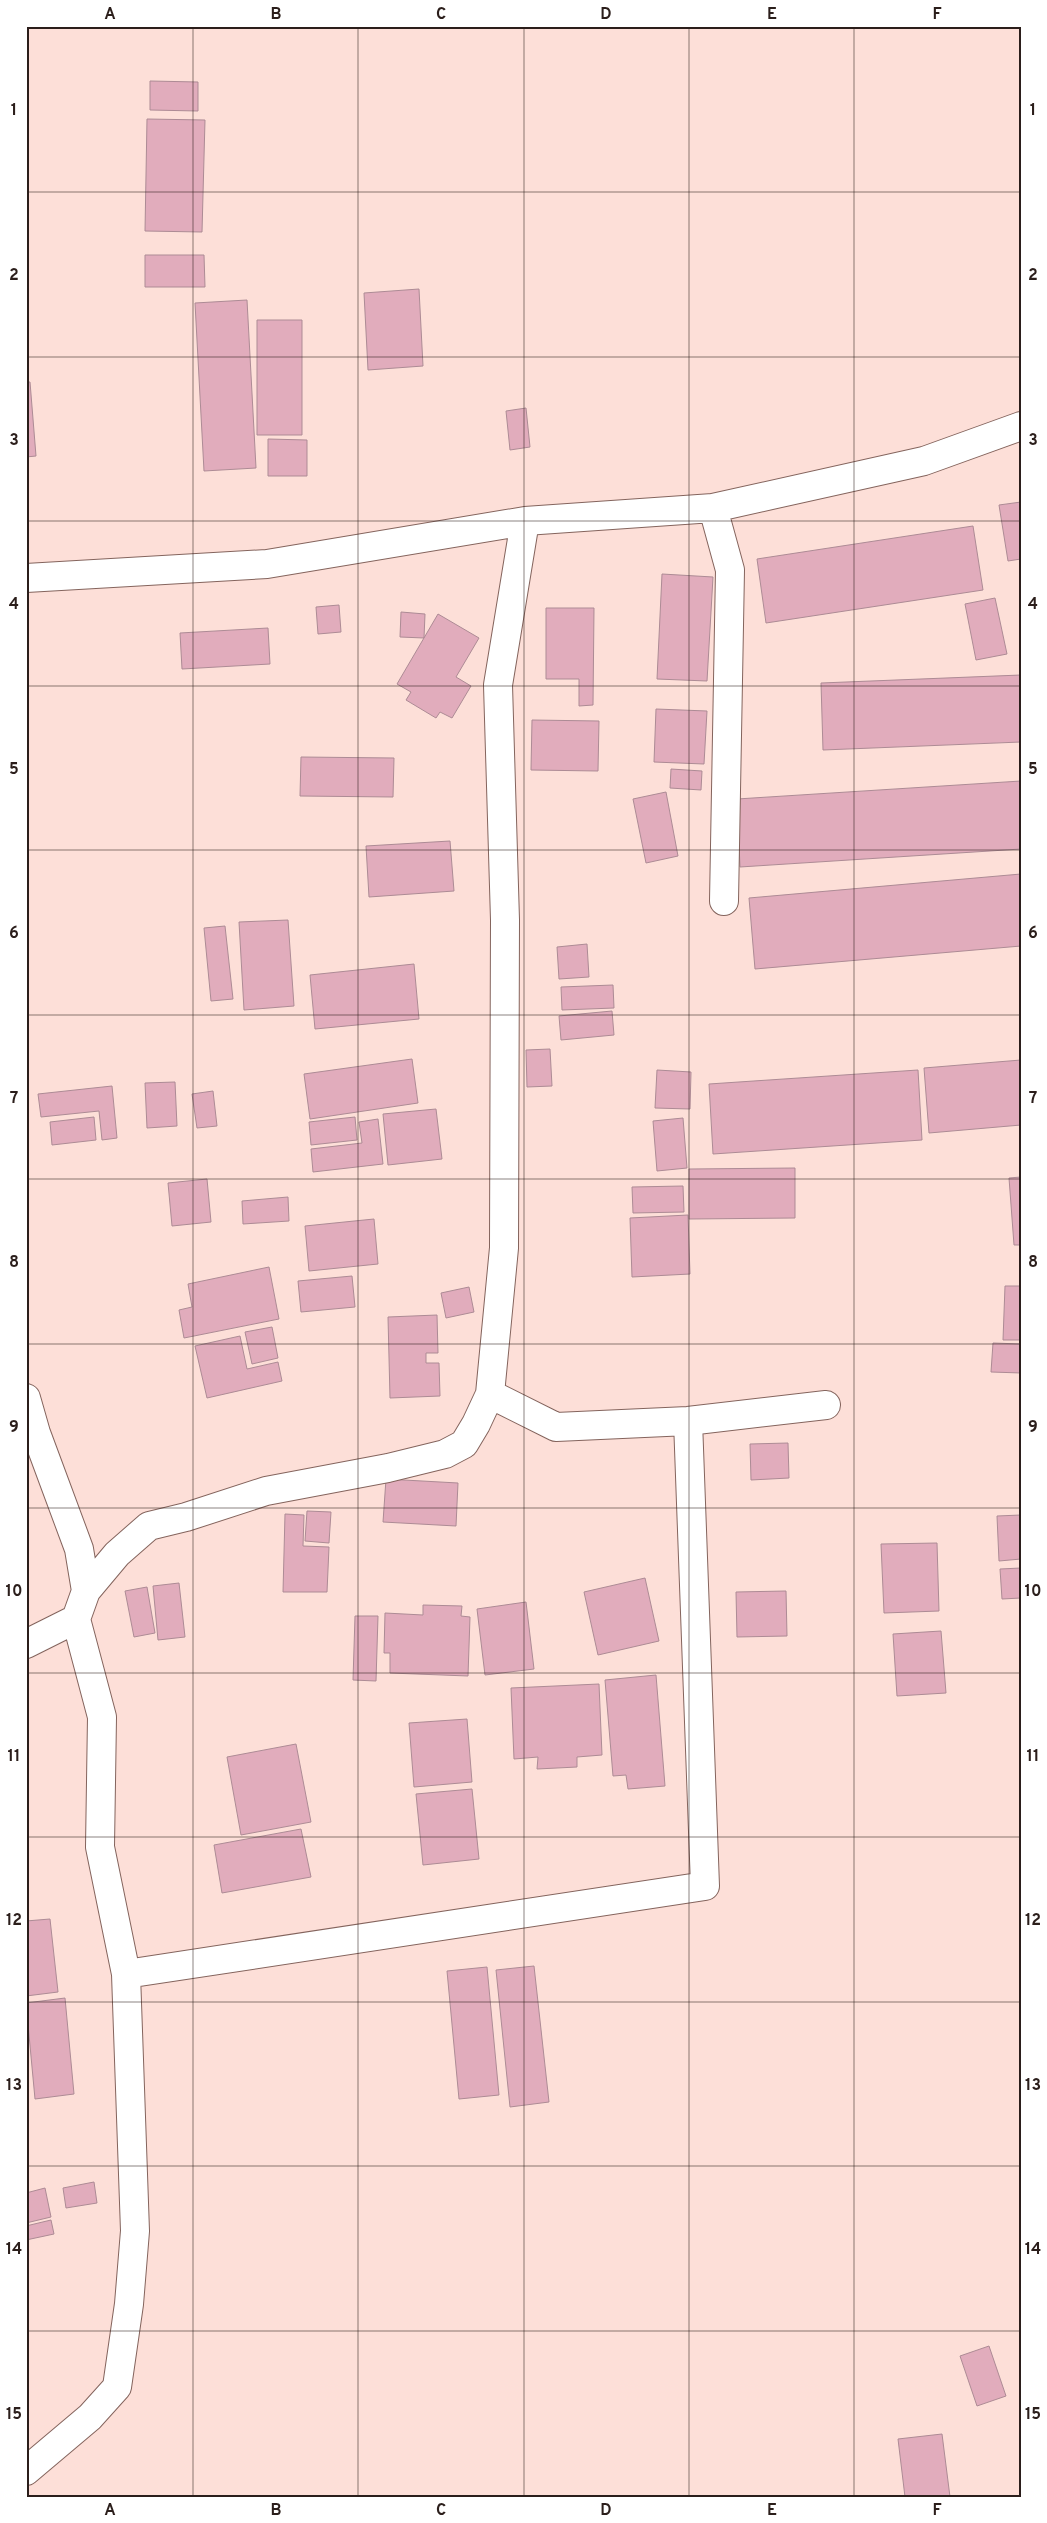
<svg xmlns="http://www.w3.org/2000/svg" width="1047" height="2523" font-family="Overpass,sans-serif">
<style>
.building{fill:#e1acbc;stroke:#ad8b95}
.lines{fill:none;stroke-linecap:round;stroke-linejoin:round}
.minor-casing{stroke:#84645d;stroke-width:30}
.minor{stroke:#fff;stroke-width:28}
.grid{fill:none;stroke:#2b1e1b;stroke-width:1;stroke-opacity:0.55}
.neatline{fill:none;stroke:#2b1e1b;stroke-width:2}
.grid-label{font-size:16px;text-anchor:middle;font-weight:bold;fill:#2b1e1b}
</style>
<rect width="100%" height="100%" fill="#fddfd8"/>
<path class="building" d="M 150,81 L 198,82 L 198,111 L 150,110 Z
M 147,119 L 205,120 L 202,232 L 145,231 Z
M 145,255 L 204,255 L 205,287 L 145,287 Z
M 419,289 L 423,366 L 368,370 L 364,293 Z
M 247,300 L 256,468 L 204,471 L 195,303 Z
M 257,320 L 302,320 L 302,435 L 257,435 Z
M 26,382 L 30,382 L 36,456 L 26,457 Z
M 526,408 L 530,447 L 510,450 L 506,411 Z
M 268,439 L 307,440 L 307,476 L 268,476 Z
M 1021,502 L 1021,559 L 1008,561 L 999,505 Z
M 973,526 L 983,590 L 766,623 L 757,559 Z
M 662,574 L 713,577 L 707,681 L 657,679 Z
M 995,598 L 1007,654 L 976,660 L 965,604 Z
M 339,605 L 341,632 L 318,634 L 316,607 Z
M 546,608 L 594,608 L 593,705 L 579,706 L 579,679 L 546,679 Z
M 401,612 L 425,614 L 424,638 L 400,637 Z
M 438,614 L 479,638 L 456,677 L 471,686 L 452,718 L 440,712 L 436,718 L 406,700 L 411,692 L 397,684 Z
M 268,628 L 270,664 L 182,669 L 180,633 Z
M 1021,675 L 1021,742 L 823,750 L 821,683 Z
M 656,709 L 707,711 L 704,764 L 654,762 Z
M 532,720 L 599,721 L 598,771 L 531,770 Z
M 301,757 L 394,758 L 393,797 L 300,796 Z
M 671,769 L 702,771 L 701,790 L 670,788 Z
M 1021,781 L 1021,849 L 740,867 L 737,799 Z
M 666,792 L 678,856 L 646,863 L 633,799 Z
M 450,841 L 454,891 L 369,897 L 366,846 Z
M 1021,874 L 1021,946 L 755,969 L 749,898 Z
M 288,920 L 294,1006 L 244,1010 L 239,922 Z
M 225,926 L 233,999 L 211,1001 L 204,928 Z
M 587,944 L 589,977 L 559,979 L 557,947 Z
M 414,964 L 419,1019 L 315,1029 L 310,975 Z
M 613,985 L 614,1008 L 562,1010 L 561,987 Z
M 612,1011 L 614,1035 L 561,1040 L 559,1016 Z
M 550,1049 L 552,1086 L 527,1087 L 526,1050 Z
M 412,1059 L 418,1103 L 310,1119 L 304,1074 Z
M 1021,1060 L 1021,1125 L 929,1133 L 924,1068 Z
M 657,1070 L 691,1072 L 690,1109 L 655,1108 Z
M 918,1070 L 922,1140 L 713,1154 L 709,1084 Z
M 175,1082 L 177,1126 L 147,1128 L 145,1083 Z
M 112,1086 L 117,1138 L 102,1140 L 99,1111 L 41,1117 L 38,1094 Z
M 213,1091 L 217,1126 L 197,1128 L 192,1094 Z
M 436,1109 L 442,1159 L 388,1165 L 383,1114 Z
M 94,1117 L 96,1140 L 52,1145 L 50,1122 Z
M 355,1117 L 357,1140 L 311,1145 L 309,1122 Z
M 683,1118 L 687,1168 L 657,1171 L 653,1121 Z
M 378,1119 L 383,1164 L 313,1172 L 311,1149 L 362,1143 L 359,1122 Z
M 795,1168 L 795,1218 L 689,1219 L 689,1169 Z
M 1021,1177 L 1021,1245 L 1014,1245 L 1009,1178 Z
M 207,1179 L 211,1222 L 172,1226 L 168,1183 Z
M 683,1186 L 684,1212 L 633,1213 L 632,1187 Z
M 288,1197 L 289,1221 L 243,1224 L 242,1201 Z
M 688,1215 L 690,1274 L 632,1277 L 630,1218 Z
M 374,1219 L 378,1264 L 309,1271 L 305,1226 Z
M 269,1267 L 279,1319 L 184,1338 L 179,1310 L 192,1307 L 188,1284 Z
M 352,1276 L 355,1307 L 301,1312 L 298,1281 Z
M 1005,1286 L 1021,1286 L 1021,1340 L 1003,1340 Z
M 469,1287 L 474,1312 L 446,1318 L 441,1293 Z
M 437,1315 L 438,1353 L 426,1353 L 426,1363 L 439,1363 L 440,1396 L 390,1398 L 388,1317 Z
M 272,1327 L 278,1358 L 252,1364 L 245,1332 Z
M 240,1336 L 247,1369 L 278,1362 L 282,1381 L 207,1398 L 195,1346 Z
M 993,1343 L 1021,1344 L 1021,1373 L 991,1372 Z
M 788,1443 L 789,1478 L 751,1480 L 750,1444 Z
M 386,1479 L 458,1483 L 456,1526 L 383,1522 Z
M 307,1511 L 331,1512 L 329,1543 L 305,1541 Z
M 285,1514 L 304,1515 L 303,1546 L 329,1547 L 327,1592 L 283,1592 Z
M 1021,1515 L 1021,1559 L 999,1561 L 997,1516 Z
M 937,1543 L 939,1611 L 884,1613 L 881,1544 Z
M 1021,1568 L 1021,1598 L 1002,1599 L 1000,1569 Z
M 645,1578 L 659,1641 L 598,1655 L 584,1592 Z
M 179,1583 L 185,1637 L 158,1640 L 153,1586 Z
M 147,1587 L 155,1633 L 134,1637 L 125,1591 Z
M 786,1591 L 787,1636 L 737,1637 L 736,1592 Z
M 526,1602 L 534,1669 L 485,1675 L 477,1609 Z
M 423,1605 L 462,1606 L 461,1616 L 470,1617 L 468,1676 L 390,1673 L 390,1653 L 384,1653 L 385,1613 L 423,1615 Z
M 355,1616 L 378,1616 L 376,1681 L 353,1680 Z
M 941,1631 L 946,1693 L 897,1696 L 893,1634 Z
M 656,1675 L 665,1786 L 628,1789 L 626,1775 L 613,1776 L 605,1680 Z
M 599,1684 L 602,1755 L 577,1757 L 577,1767 L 537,1769 L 538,1757 L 514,1759 L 511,1688 Z
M 467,1719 L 472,1782 L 414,1787 L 409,1723 Z
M 296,1744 L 311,1822 L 241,1835 L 227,1757 Z
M 472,1789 L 479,1859 L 423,1865 L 416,1794 Z
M 301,1829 L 311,1877 L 222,1893 L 214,1845 Z
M 50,1919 L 58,1992 L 26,1996 L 26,1921 Z
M 534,1966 L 549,2102 L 510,2107 L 496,1970 Z
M 487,1967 L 499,2095 L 459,2099 L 447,1971 Z
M 65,1998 L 74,2094 L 35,2099 L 26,2003 Z
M 94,2182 L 97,2203 L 66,2208 L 63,2188 Z
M 45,2188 L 51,2217 L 26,2223 L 26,2193 Z
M 51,2220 L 54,2234 L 26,2240 L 26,2226 Z
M 989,2346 L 1006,2396 L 977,2406 L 960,2356 Z
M 942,2434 L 950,2497 L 905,2497 L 898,2439 Z"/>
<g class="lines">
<defs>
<path id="minor" d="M 713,508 L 730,570 L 724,901
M 26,578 L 267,564 L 525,521 L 713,508 L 924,461 L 1021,426
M 490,1394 L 556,1427 L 688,1421 L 826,1405
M 26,1398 L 36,1433 L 79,1549 L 86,1591
M 26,1644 L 76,1619
M 126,1974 L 705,1886 L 688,1421
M 26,2471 L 90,2417 L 117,2387 L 129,2304 L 135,2231 L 126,1974 L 100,1847 L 102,1717 L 76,1619 L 86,1591 L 117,1554 L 149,1526 L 186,1517 L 266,1491 L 388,1468 L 445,1454 L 464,1444 L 476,1424 L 490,1394 L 504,1248 L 505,920 L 498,685 L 525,521"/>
</defs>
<use href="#minor" class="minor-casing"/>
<use href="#minor" class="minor"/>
</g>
<path class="grid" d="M 193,26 L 193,2497M 358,26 L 358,2497M 524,26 L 524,2497M 689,26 L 689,2497M 854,26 L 854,2497M 26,192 L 1021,192M 26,357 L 1021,357M 26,521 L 1021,521M 26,686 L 1021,686M 26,850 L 1021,850M 26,1015 L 1021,1015M 26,1179 L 1021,1179M 26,1344 L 1021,1344M 26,1508 L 1021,1508M 26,1673 L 1021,1673M 26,1837 L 1021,1837M 26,2002 L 1021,2002M 26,2166 L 1021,2166M 26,2331 L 1021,2331"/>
<rect width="1047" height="2523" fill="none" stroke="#ffffff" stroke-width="55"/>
<rect x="28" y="28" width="992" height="2468" class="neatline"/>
<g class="grid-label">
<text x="110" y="19">A</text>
<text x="276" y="19">B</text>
<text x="441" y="19">C</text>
<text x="606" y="19">D</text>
<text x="772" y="19">E</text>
<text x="937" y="19">F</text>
<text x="14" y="115">1</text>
<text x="1033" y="115">1</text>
<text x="14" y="280">2</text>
<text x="1033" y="280">2</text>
<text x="14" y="445">3</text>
<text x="1033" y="445">3</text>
<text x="14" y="609">4</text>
<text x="1033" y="609">4</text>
<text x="14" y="774">5</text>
<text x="1033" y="774">5</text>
<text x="14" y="938">6</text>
<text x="1033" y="938">6</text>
<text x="14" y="1103">7</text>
<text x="1033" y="1103">7</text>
<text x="14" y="1267">8</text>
<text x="1033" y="1267">8</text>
<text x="14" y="1432">9</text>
<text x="1033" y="1432">9</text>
<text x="14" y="1596">10</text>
<text x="1033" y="1596">10</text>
<text x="14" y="1761">11</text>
<text x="1033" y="1761">11</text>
<text x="14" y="1925">12</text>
<text x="1033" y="1925">12</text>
<text x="14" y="2090">13</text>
<text x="1033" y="2090">13</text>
<text x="14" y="2254">14</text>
<text x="1033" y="2254">14</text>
<text x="14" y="2419">15</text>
<text x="1033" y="2419">15</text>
<text x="110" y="2515">A</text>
<text x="276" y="2515">B</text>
<text x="441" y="2515">C</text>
<text x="606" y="2515">D</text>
<text x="772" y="2515">E</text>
<text x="937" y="2515">F</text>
</g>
</svg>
